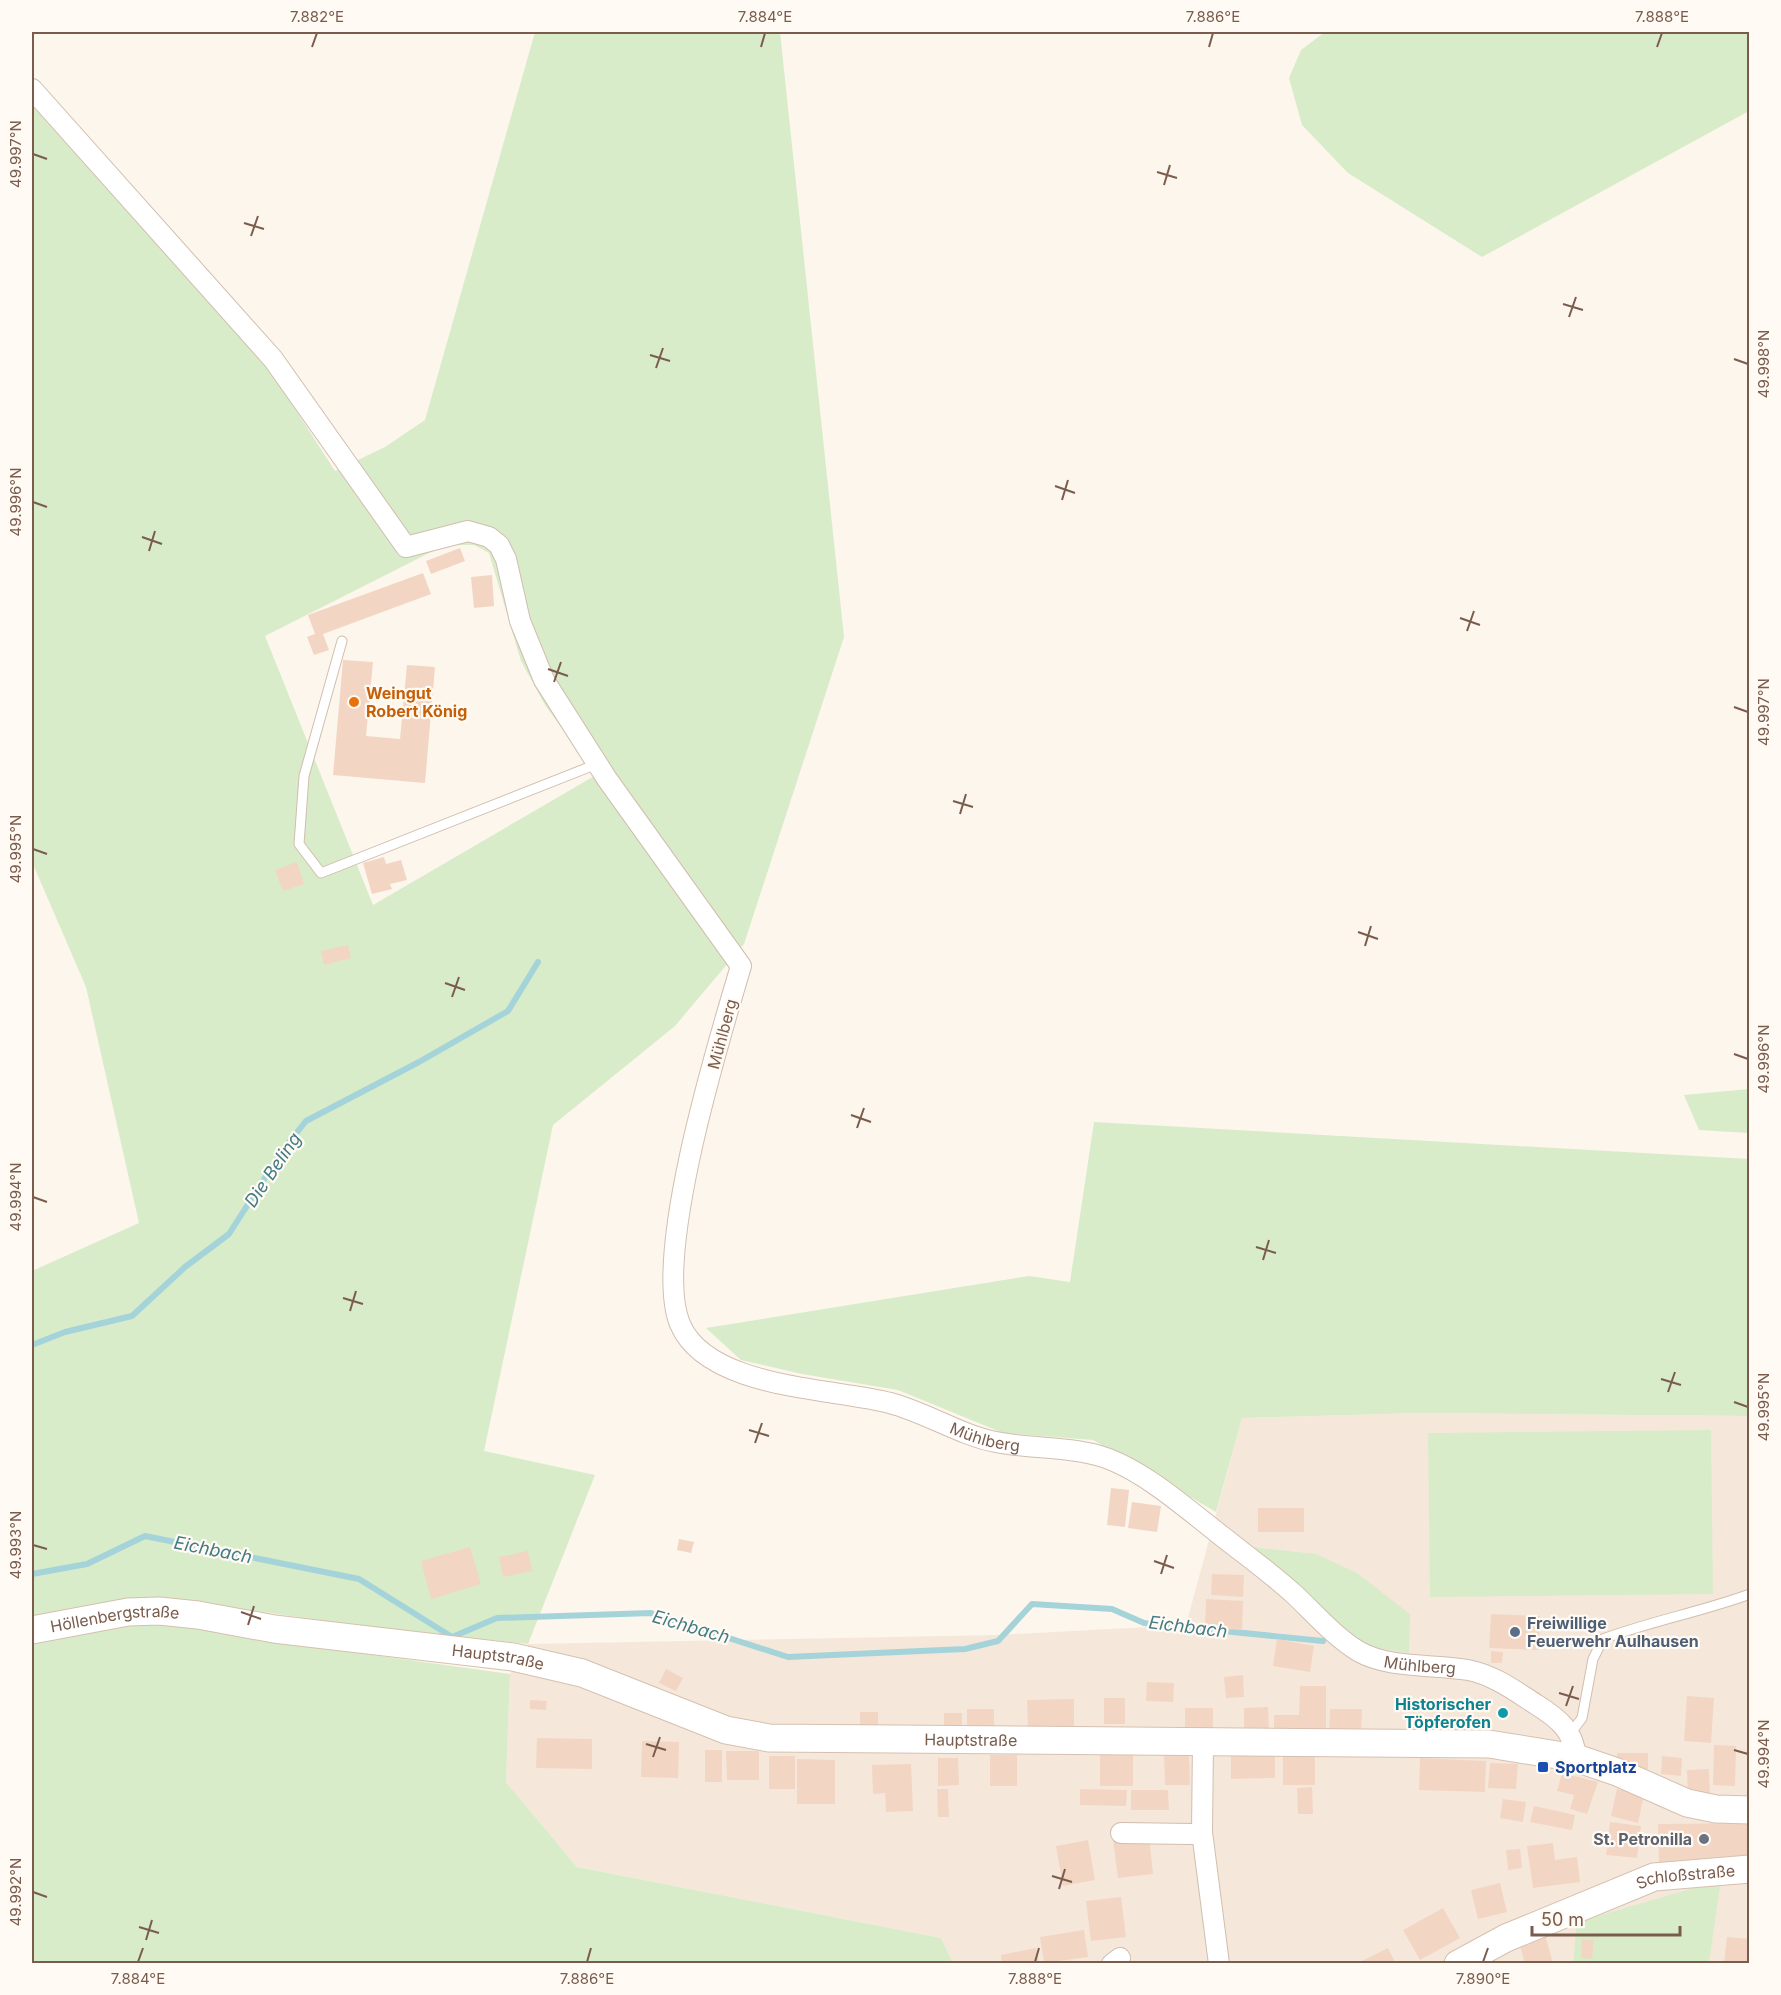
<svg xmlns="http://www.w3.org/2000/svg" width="1781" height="1995" font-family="Inter,sans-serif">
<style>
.residential{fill:#f5e8da}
.green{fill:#d8ecc9;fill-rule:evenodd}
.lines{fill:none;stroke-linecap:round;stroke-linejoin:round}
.stream{stroke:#a5d3da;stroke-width:6}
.building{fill:#f3d5c3}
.lane-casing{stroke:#d1beb0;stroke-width:11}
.street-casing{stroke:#d1beb0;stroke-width:22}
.secondary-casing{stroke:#d6c0b0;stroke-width:29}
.lane{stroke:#fff;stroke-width:9}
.street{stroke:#fff;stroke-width:20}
.secondary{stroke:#fff;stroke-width:27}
.ticks{fill:none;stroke:#7a5c4d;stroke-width:2}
.food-dot{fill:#e8710a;stroke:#fffaf3;stroke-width:2}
.service-dot{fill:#5c6f8a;stroke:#fffaf3;stroke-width:2}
.culture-dot{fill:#0f9aa8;stroke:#fffaf3;stroke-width:2}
.transit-dot{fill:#1a4fb4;stroke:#fffaf3;stroke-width:2}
.worship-dot{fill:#6b7280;stroke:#fffaf3;stroke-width:2}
.labels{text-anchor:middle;stroke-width:4.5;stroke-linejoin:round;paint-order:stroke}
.food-label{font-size:16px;font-weight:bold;fill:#c56008;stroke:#fffaf3;text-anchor:start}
.street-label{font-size:16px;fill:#7a5c4d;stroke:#fffaf3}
.service-label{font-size:16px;font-weight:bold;fill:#4e5e75;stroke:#fffaf3;text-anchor:start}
.culture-label{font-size:16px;font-weight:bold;fill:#0d838f;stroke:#fffaf3;text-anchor:end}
.transit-label{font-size:16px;font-weight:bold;fill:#164399;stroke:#fffaf3;text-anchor:start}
.worship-label{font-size:16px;font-weight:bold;fill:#5b616d;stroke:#fffaf3;text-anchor:end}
.water-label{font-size:18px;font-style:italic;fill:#437c86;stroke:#fffaf3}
.neatline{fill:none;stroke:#7a5c4d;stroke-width:2}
.ticks-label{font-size:15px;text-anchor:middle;fill:#7a5c4d}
</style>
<rect width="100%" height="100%" fill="#fdf6ec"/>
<path class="residential" d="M 1422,1413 L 1749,1416 L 1749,1963 L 1709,1963 L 1720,1881 L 1578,1922 L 1573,1963 L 953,1963 L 941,1938 L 577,1867 L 506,1782 L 510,1674 L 528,1644 L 995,1635 L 1186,1625 L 1242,1418 Z"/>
<path class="green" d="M 535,32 L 780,32 L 844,637 L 744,944 L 675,1026 L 553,1125 L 484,1451 L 595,1475 L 528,1644 L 361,1626 L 199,1603 L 123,1600 L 32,1616 L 32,1271 L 139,1223 L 86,987 L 32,862 L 32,104 L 268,367 L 335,471 L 385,447 L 425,420 ZM 445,545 L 474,545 L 489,553 L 521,661 L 545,705 L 596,775 L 373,905 L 265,636 Z
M 1325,32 L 1749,32 L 1749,111 L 1482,257 L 1348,173 L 1302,125 L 1289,78 L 1301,50 Z
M 1749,1089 L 1749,1133 L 1699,1130 L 1684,1095 Z
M 1094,1122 L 1749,1159 L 1749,1416 L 1422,1413 L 1242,1418 L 1216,1512 L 1093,1440 L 1003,1433 L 898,1390 L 802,1374 L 741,1360 L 706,1328 L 1029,1276 L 1070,1282 Z
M 1711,1430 L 1713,1594 L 1430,1597 L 1428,1433 Z
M 1250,1547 L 1316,1554 L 1357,1573 L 1410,1614 L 1409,1653 L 1373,1647 L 1358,1641 Z
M 127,1622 L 192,1625 L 265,1640 L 510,1674 L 506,1782 L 577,1867 L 941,1938 L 953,1963 L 32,1964 L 32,1640 Z
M 1721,1880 L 1709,1963 L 1573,1964 L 1577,1922 Z"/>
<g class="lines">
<path class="stream" d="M 32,1345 L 65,1332 L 132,1316 L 185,1267 L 229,1234 L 282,1151 L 306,1121 L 419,1062 L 508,1011 L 538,962
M 32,1574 L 87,1564 L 145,1536 L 359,1579 L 452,1637 L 497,1618 L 651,1613 L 788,1657 L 965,1649 L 998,1641 L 1032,1604 L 1112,1609 L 1144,1623 L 1323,1641"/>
</g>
<path class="building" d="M 460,548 L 465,561 L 431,574 L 426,561 Z
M 423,573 L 431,594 L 323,634 L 329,650 L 314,655 L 307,637 L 315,634 L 308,615 Z
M 492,575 L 494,606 L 474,608 L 471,577 Z
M 343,660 L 373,662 L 366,736 L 400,739 L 407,665 L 435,667 L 425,783 L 333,775 Z
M 384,857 L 386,864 L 401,860 L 407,880 L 390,884 L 392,889 L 372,894 L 363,863 Z
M 297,862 L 304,884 L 283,891 L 275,870 Z
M 348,945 L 351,958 L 324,965 L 321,951 Z
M 1111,1488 L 1129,1490 L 1125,1527 L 1107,1525 Z
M 1132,1502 L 1161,1506 L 1157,1532 L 1128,1528 Z
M 1258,1508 L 1304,1508 L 1304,1532 L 1258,1532 Z
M 679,1539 L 694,1542 L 691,1553 L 677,1550 Z
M 470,1547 L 481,1584 L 431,1599 L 421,1561 Z
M 528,1551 L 532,1571 L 503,1577 L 499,1557 Z
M 1212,1574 L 1244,1575 L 1243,1597 L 1211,1595 Z
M 1206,1599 L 1243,1601 L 1242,1630 L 1205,1628 Z
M 1491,1614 L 1540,1616 L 1539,1650 L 1489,1648 Z
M 1277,1639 L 1314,1646 L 1310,1672 L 1273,1666 Z
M 1491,1651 L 1503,1652 L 1502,1663 L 1491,1663 Z
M 666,1669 L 683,1678 L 676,1691 L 659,1683 Z
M 1243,1675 L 1244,1697 L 1226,1698 L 1224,1677 Z
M 1147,1682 L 1174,1683 L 1173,1702 L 1146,1701 Z
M 1300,1686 L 1326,1686 L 1326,1732 L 1274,1732 L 1274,1715 L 1299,1715 Z
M 1687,1696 L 1714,1698 L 1711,1743 L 1684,1741 Z
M 1104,1698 L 1125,1698 L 1125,1724 L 1104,1724 Z
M 1074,1699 L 1074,1730 L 1028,1731 L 1027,1700 Z
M 530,1700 L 547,1701 L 546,1710 L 530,1709 Z
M 1268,1707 L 1269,1729 L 1244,1729 L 1244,1708 Z
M 1185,1708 L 1213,1708 L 1213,1734 L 1185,1733 Z
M 967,1709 L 994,1709 L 994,1732 L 967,1732 Z
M 1330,1709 L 1362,1709 L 1361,1734 L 1329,1734 Z
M 860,1712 L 878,1712 L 878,1727 L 860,1727 Z
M 944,1713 L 962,1713 L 962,1730 L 944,1730 Z
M 537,1738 L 592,1739 L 592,1769 L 536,1768 Z
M 642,1741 L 679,1742 L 678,1778 L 641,1777 Z
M 1714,1745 L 1736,1746 L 1735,1786 L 1713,1785 Z
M 705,1750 L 722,1750 L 722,1782 L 705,1782 Z
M 726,1751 L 759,1751 L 759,1780 L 727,1780 Z
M 1133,1752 L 1133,1786 L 1100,1786 L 1100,1753 Z
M 1617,1753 L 1648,1753 L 1648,1769 L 1617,1769 Z
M 1283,1754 L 1315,1754 L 1315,1785 L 1283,1785 Z
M 990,1755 L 1017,1755 L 1017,1786 L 990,1786 Z
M 1164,1755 L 1189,1755 L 1190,1785 L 1165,1785 Z
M 1275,1755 L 1275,1778 L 1231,1779 L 1231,1756 Z
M 769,1756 L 795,1756 L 795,1789 L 769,1789 Z
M 1662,1756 L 1682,1758 L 1681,1776 L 1661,1774 Z
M 938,1758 L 958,1758 L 959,1785 L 938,1786 Z
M 1420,1758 L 1486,1761 L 1485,1792 L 1419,1790 Z
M 797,1759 L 835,1760 L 835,1804 L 797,1804 Z
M 1490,1763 L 1518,1764 L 1516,1789 L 1488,1788 Z
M 911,1764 L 913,1811 L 886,1812 L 885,1793 L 873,1794 L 872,1765 Z
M 1709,1769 L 1710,1797 L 1688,1797 L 1687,1770 Z
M 1562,1773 L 1598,1782 L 1587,1814 L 1570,1809 L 1574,1795 L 1557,1791 Z
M 1312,1787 L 1313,1814 L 1298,1814 L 1297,1788 Z
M 937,1789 L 948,1789 L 949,1817 L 938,1817 Z
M 1080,1789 L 1127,1790 L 1126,1806 L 1080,1805 Z
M 1617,1789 L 1644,1795 L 1638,1823 L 1611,1816 Z
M 1131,1790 L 1168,1790 L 1169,1810 L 1131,1810 Z
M 1503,1799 L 1526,1802 L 1523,1822 L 1500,1818 Z
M 1534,1806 L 1575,1815 L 1572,1830 L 1530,1822 Z
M 1610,1822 L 1641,1826 L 1637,1858 L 1606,1855 Z
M 1750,1823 L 1750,1855 L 1741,1860 L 1659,1863 L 1658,1824 Z
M 1149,1836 L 1153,1874 L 1118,1878 L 1113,1840 Z
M 1088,1840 L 1095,1880 L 1063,1886 L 1056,1846 Z
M 1553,1843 L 1555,1860 L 1577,1857 L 1580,1882 L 1533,1888 L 1527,1846 Z
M 1520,1849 L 1522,1868 L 1508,1870 L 1506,1850 Z
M 1500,1883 L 1507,1912 L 1478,1919 L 1471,1890 Z
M 1121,1897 L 1126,1937 L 1091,1941 L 1086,1901 Z
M 1443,1908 L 1460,1938 L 1420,1960 L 1403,1930 Z
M 1084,1930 L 1088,1957 L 1044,1963 L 1040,1937 Z
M 1545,1934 L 1553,1964 L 1525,1964 L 1519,1942 Z
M 1727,1937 L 1750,1939 L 1750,1964 L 1724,1964 Z
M 1582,1939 L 1594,1940 L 1592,1959 L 1581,1958 Z
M 1036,1948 L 1039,1964 L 1002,1964 L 1001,1955 Z
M 1388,1948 L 1396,1964 L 1356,1964 Z"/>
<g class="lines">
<defs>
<path id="lane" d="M 342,641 L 304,776 L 299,844 L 321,873 L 597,764
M 1570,1734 L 1582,1718 L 1593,1659 L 1603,1639 C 1651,1621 1701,1612 1750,1594"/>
<g id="street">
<path id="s1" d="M 32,89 L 273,359 L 406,547 L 468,531 L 489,537 L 499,545 L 506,559 L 520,621 L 544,680 L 607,779 L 741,966 C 719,1040 652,1257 680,1324 C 707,1389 833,1388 890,1403 C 925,1412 962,1436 996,1442 C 1030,1449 1066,1446 1100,1456 C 1143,1469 1188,1510 1223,1537 C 1247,1556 1272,1574 1295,1595 C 1314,1613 1335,1637 1358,1651 C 1389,1669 1434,1664 1468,1670 C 1494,1675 1515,1691 1537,1705 C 1559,1719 1574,1731 1576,1758"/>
<path d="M 1202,1832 L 1219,1964"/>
<path d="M 1121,1833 L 1192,1834 L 1202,1832 L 1203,1741"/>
<path d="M 1112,1964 L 1120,1958"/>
</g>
<g id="secondary">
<path id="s2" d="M 32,1630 L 128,1612 L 159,1611 L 198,1615 L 274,1629 L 513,1657 L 582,1673 L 726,1730 L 769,1738 L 1489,1744 L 1576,1758 L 1617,1772 L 1687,1803 L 1716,1809 L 1750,1810"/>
<path id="s3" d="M 1458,1964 L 1506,1938 L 1654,1877 L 1750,1869"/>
</g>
</defs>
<use href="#lane" class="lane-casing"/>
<use href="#street" class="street-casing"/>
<use href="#secondary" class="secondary-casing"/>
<use href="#lane" class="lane"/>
<use href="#street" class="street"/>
<use href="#secondary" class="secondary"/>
</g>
<path class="ticks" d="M 312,47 L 317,33M 761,47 L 765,33M 1209,47 L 1213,33M 1657,47 L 1662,33M 33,154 L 47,159M 1157,172 L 1177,178M 1164,185 L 1170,165M 244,223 L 264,229M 251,236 L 258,216M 1563,304 L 1583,310M 1569,317 L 1576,297M 650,355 L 670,361M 1734,359 L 1748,364M 656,368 L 663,348M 1055,486 L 1075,493M 1062,500 L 1068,480M 33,502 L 47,507M 142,537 L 162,544M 149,551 L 155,531M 1460,618 L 1480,625M 1467,631 L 1474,611M 548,669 L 568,676M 554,682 L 561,662M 1734,707 L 1748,712M 953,801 L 973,807M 960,814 L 966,794M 33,849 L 47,854M 1358,932 L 1378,939M 1365,946 L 1371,926M 445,983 L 465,990M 452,997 L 459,977M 1734,1054 L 1748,1059M 851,1115 L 871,1122M 857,1128 L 864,1108M 33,1197 L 47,1202M 1256,1247 L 1276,1253M 1263,1260 L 1269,1240M 343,1298 L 363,1304M 350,1311 L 356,1291M 1661,1379 L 1681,1385M 1668,1392 L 1675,1372M 1734,1402 L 1748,1407M 749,1430 L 769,1436M 755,1443 L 762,1423M 33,1545 L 47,1549M 1154,1561 L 1174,1568M 1161,1574 L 1167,1555M 241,1612 L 261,1619M 248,1625 L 254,1606M 1559,1693 L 1579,1699M 1566,1706 L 1573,1686M 646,1744 L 666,1750M 1734,1750 L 1748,1754M 653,1757 L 660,1737M 1052,1876 L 1072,1882M 1059,1889 L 1065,1869M 33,1892 L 47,1897M 139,1927 L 159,1933M 146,1940 L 152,1920M 138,1962 L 143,1948M 587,1962 L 591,1948M 1035,1962 L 1039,1948M 1483,1962 L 1488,1948"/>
<circle class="food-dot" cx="354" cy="702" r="6"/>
<circle class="service-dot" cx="1515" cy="1632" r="6"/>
<circle class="culture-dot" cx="1503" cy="1713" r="6"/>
<rect class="transit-dot" x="1537" y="1761" width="12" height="12" rx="3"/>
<circle class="worship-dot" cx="1704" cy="1839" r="6"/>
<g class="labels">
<g class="food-label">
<text x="366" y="699">Weingut<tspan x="366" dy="18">Robert König</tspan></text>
</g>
<g class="street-label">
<text transform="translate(722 1034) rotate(-75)" y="6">Mühlberg</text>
<text dy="6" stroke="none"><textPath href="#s1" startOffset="1882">Mühlberg</textPath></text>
<text dy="6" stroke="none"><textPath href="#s2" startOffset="84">Höllenbergstraße</textPath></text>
<text dy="6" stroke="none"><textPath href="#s2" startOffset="471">Hauptstraße</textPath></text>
<text dy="6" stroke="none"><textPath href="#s1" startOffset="2388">Mühlberg</textPath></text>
<text dy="6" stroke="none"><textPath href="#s2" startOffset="957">Hauptstraße</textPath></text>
<text dy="6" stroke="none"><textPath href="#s3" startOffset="246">Schloßstraße</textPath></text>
</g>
<g class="service-label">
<text x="1527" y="1629">Freiwillige<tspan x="1527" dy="18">Feuerwehr Aulhausen</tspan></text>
</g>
<g class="culture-label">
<text x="1491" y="1710">Historischer<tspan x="1491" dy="18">Töpferofen</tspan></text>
</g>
<g class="transit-label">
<text x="1555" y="1773">Sportplatz</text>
</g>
<g class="worship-label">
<text x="1692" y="1845">St. Petronilla</text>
</g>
<g class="water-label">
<text transform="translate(273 1170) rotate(-56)" y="6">Die Beling</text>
<text transform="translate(213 1550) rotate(11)" y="6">Eichbach</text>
<text transform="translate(691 1627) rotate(16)" y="6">Eichbach</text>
<text transform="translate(1188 1627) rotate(7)" y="6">Eichbach</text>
</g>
</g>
<rect width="1781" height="1995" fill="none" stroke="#fffaf3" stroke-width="66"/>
<path d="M1532 1926v9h148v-9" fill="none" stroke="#7a5c4d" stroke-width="3"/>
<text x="1541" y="1926" font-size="18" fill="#7a5c4d" stroke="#fffaf3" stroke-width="4.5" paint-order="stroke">50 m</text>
<rect x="33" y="33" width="1715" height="1929" class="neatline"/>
<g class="ticks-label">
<text x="317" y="22">7.882°E</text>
<text x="765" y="22">7.884°E</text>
<text x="1213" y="22">7.886°E</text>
<text x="1662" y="22">7.888°E</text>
<text transform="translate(16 154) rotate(-90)" y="5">49.997°N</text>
<text transform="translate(1764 364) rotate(-90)" y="5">49.998°N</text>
<text transform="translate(16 502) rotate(-90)" y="5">49.996°N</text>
<text transform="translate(1764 712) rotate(-90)" y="5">49.997°N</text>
<text transform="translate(16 849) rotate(-90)" y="5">49.995°N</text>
<text transform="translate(1764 1059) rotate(-90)" y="5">49.996°N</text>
<text transform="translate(16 1197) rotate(-90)" y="5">49.994°N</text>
<text transform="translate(1764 1407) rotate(-90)" y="5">49.995°N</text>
<text transform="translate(16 1545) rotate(-90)" y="5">49.993°N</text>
<text transform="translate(1764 1754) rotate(-90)" y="5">49.994°N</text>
<text transform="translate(16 1892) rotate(-90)" y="5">49.992°N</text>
<text x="138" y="1984">7.884°E</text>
<text x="587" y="1984">7.886°E</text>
<text x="1035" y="1984">7.888°E</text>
<text x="1483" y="1984">7.890°E</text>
</g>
</svg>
